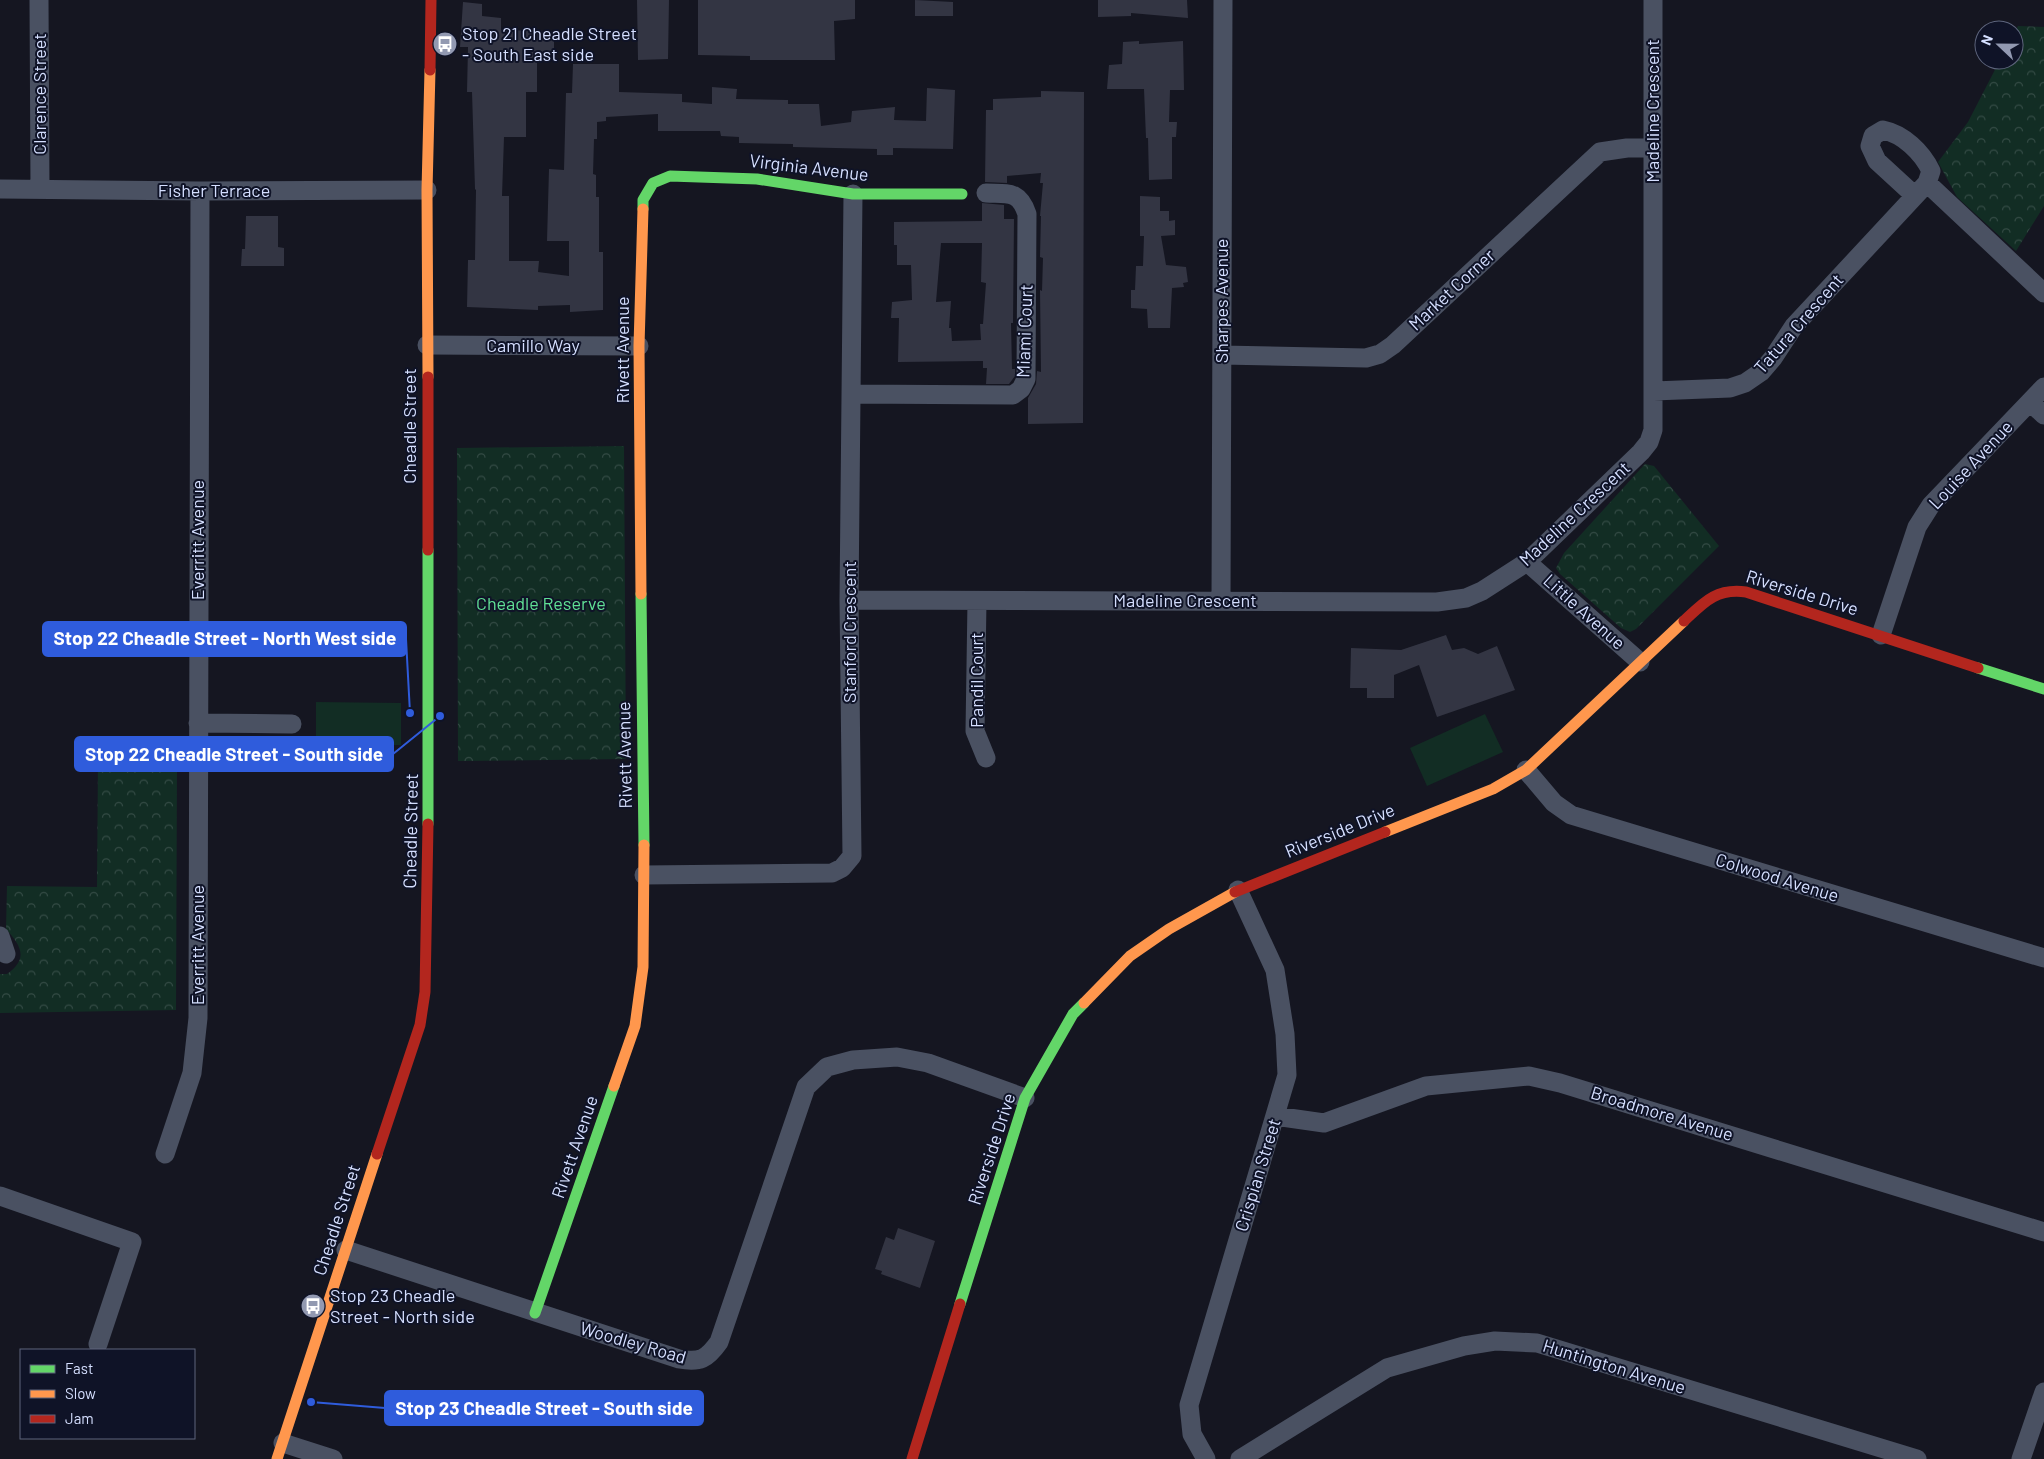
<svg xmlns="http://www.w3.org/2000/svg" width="2044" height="1459" font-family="Barlow,sans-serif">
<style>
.grass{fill:#122d24}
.forest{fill:url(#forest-crowns)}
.building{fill:#333543;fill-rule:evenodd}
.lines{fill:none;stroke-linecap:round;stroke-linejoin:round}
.street{stroke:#4a5162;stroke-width:19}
.fast{stroke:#63d668;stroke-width:11}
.slow{stroke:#ff974d;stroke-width:11}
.jam{stroke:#b3261e;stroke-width:11}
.labels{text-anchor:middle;stroke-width:4;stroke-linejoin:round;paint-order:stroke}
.poi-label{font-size:18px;fill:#d5dfff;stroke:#0f1327;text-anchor:start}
.street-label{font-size:18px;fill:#d5dfff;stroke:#0f1327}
.park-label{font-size:18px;fill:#60e095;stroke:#0f1327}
.leader{fill:none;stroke:#2f5cdc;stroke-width:2}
.callout-dot{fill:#2f5cdc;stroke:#0f1327;stroke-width:2}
.callout{fill:#2f5cdc;stroke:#2f5cdc;stroke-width:2}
.callout-label{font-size:19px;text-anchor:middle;font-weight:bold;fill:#fff}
</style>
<defs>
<pattern id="forest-crowns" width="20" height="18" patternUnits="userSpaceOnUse" patternTransform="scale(1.25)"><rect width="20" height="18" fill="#122d24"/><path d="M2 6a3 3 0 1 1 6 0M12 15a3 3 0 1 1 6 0" fill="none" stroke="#344b45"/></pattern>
</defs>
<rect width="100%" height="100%" fill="#151621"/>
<path class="grass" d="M 316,702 L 401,703 L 401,745 L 316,745 Z
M 1485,714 L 1503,752 L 1427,786 L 1410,748 Z"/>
<path class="forest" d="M 2018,26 L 2044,27 L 2044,206 L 2016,251 L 1957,197 L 1938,162 L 1968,122 L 2000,60 L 2014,60 L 2014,34 Z
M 624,446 L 626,759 L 458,761 L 457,448 Z
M 1645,464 L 1654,466 L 1719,546 L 1636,629 L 1630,632 L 1621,628 L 1560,574 L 1556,568 L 1564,553 Z
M 98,761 L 177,763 L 176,1010 L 0,1013 L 0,974 L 7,974 C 29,958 21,946 6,929 L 7,886 L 97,887 Z"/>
<path class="building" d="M 637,0 L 669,0 L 668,59 L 638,60 Z
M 698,0 L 855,0 L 855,19 L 834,21 L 835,60 L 750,60 L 750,56 L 698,55 Z
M 915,0 L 953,2 L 953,16 L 915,16 Z
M 1098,0 L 1187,0 L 1188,18 L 1131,13 L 1131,16 L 1098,17 Z
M 463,2 L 482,4 L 482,16 L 501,18 L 501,30 L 554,31 L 554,53 L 537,52 L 537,92 L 526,92 L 526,137 L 504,137 L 502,196 L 509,196 L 509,261 L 539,261 L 538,272 L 569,276 L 569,241 L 547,241 L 549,169 L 564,170 L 566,93 L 572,93 L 573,64 L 619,64 L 619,92 L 682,94 L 682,102 L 712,104 L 712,87 L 737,89 L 736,99 L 788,100 L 788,104 L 819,104 L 821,126 L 851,122 L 852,111 L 895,107 L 894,120 L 926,121 L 927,88 L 955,90 L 953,149 L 893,148 L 893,155 L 877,155 L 877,149 L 793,147 L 793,144 L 739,143 L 739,137 L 721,136 L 720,131 L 658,131 L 658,114 L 606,117 L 606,121 L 597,122 L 597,139 L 594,139 L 593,174 L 596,175 L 596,197 L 599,197 L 599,252 L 603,252 L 603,310 L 570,312 L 570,305 L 538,306 L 538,310 L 467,307 L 468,260 L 475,260 L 476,190 L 475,189 L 472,92 L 467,92 L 468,47 L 460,47 Z
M 1139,41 L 1139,44 L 1183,41 L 1184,90 L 1170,90 L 1169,122 L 1177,122 L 1176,137 L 1172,137 L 1172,179 L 1149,180 L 1148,138 L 1146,138 L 1144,89 L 1107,89 L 1109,65 L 1122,64 L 1123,42 Z
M 1041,91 L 1084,92 L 1083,423 L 1028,424 L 1028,398 L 1036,384 L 1037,371 L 1041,372 L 1040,290 L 1042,291 L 1043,258 L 1040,257 L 1041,216 L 1040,216 L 1043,183 L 1040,183 L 1041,173 L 1007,176 L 1007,183 L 985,182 L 986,110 L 993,110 L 993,99 L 1041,97 Z
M 1140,196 L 1160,197 L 1160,211 L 1169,211 L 1169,221 L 1175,220 L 1175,235 L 1161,236 L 1166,265 L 1186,267 L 1188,282 L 1183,283 L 1184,287 L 1172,288 L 1170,328 L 1148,328 L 1147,309 L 1131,308 L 1131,290 L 1135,290 L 1136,266 L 1143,266 L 1144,236 L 1140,236 Z
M 982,203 L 1004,205 L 1004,219 L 1014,219 L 1013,323 L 1011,323 L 1012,369 L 1015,369 L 1015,376 L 1009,384 L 986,384 L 987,368 L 983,368 L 983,361 L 898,362 L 899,318 L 891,318 L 892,302 L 912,300 L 911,265 L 897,265 L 897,245 L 894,245 L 894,222 L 982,221 ZM 941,243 L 982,243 L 981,282 L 986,283 L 983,324 L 980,324 L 981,340 L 952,341 L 951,328 L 949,328 L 951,301 L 936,302 Z
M 246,216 L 278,216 L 278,247 L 284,248 L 284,266 L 241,266 L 242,249 L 245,249 Z
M 1446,635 L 1452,650 L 1464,648 L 1478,654 L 1497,646 L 1515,690 L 1437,717 L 1419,665 L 1394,675 L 1394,698 L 1367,698 L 1367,688 L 1350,688 L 1351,648 L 1401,650 Z
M 898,1228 L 935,1241 L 920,1288 L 881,1274 L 882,1271 L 875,1269 L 886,1237 L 894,1240 Z"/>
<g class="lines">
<path class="street" d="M 39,0 L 40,188
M 0,189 L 200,191 L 427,190
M 1914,195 L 1877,161 L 1870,146 L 1873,136 L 1883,130 C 1903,134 1922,152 1931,171 L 1927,183
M 427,345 L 639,346
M 1222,355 L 1366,358 L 1380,354 L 1393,345 L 1600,152 L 1627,148 L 1652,148
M 1654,391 L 1730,388 L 1745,383 L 1761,372 L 1773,358 L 1794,326 L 1927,183 L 2044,293
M 852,394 L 1013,395 L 1021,389 L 1026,379 L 1027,214 C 1019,190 1008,194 986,193
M 2030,402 L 2044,415
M 1527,562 L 1640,662
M 849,600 L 1437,602 L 1466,598 L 1482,591 L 1527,562 L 1641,452 L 1649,442 L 1653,430 L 1653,0
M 977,601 L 975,731 L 986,758
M 1221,601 L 1223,0
M 1881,635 L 1917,527 L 1931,505 L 2044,387
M 198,723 L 292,724
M 1526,770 L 1554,803 L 1571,815 L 2044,958
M 644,875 L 832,873 L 842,868 L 852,856 L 849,600 L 853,194
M 0,936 L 6,954
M 1275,1116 L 1324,1123 L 1426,1086 L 1529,1076 L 1560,1083 L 2044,1232
M 165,1154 L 192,1073 L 198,1018 L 200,191
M 0,1196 L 132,1242 L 98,1344
M 346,1250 L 679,1359 C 700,1363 707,1359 719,1342 L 806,1087 L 827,1067 L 853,1060 L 897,1057 L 928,1063 L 1025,1098
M 283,1443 L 333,1459
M 1206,1459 L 1192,1434 L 1189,1405 L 1287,1075 L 1285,1034 L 1275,970 L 1238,890
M 1240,1459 L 1387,1368 L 1464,1346 L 1495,1341 L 1537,1343 L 1917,1459
M 2021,1459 L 2044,1392"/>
<path class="fast" d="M 643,209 L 643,200 L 653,183 L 670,176 L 757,179 L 853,194 L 962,194
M 428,550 L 428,824
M 641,594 L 644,845
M 1978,668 L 2044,689
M 960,1304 L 1025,1098 L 1073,1014 L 1084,1003
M 535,1313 L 614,1086"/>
<path class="slow" d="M 428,377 L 427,190 L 430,70
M 641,594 L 639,346 L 643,209
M 1385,832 L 1493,789 L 1526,770 L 1684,621
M 1084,1003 L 1130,956 L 1169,929 L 1235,892
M 614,1086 L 635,1026 L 643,967 L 644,845
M 277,1459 L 377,1154"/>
<path class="jam" d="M 430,70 L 431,0
M 428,377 L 428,550
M 1684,621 C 1704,602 1716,588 1746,592 L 1978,668
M 1235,892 L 1385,832
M 377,1154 L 420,1025 L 425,992 L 428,824
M 912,1459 L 960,1304"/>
</g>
<defs>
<symbol id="bus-disc" viewBox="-11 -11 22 22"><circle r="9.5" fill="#9299b1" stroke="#0f1327"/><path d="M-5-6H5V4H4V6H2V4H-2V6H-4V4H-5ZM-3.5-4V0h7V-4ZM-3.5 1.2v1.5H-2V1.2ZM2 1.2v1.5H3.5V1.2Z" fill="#fff"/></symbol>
</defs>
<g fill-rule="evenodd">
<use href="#bus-disc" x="431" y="30" width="28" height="28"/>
<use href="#bus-disc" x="299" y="1292" width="28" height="28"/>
</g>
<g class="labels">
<g class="poi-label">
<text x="462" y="40">Stop 21 Cheadle Street<tspan x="462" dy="21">- South East side</tspan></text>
<text x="330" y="1302">Stop 23 Cheadle<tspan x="330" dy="21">Street - North side</tspan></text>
</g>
<g class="street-label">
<text transform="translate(40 94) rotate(-90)" y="6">Clarence Street</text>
<text transform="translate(1653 111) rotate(-90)" y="6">Madeline Crescent</text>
<text transform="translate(809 168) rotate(7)" y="6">Virginia Avenue</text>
<text x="214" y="197">Fisher Terrace</text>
<text transform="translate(1452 290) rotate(-43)" y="6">Market Corner</text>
<text transform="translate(1222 301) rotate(-90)" y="6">Sharpes Avenue</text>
<text transform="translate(1799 324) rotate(-49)" y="6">Tatura Crescent</text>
<text transform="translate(1025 331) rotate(-88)" y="6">Miami Court</text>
<text x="533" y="352">Camillo Way</text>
<text transform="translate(623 350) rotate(-90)" y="6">Rivett Avenue</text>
<text transform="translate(410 426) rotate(-90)" y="6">Cheadle Street</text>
<text transform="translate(1971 465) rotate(-47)" y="6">Louise Avenue</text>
<text transform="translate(1575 514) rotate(-43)" y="6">Madeline Crescent</text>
<text transform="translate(198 540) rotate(-90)" y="6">Everritt Avenue</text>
<text transform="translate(1802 593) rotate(17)" y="6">Riverside Drive</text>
<text x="1185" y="607">Madeline Crescent</text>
<text transform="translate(1584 612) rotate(42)" y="6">Little Avenue</text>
<text transform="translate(850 632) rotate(-90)" y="6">Stanford Crescent</text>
<text transform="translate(977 680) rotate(-90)" y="6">Pandil Court</text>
<text transform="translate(625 755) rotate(-91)" y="6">Rivett Avenue</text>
<text transform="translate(411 831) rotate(-89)" y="6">Cheadle Street</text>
<text transform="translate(1340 831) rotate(-22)" y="6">Riverside Drive</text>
<text transform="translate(1777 878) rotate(17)" y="6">Colwood Avenue</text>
<text transform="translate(198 945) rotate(-90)" y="6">Everritt Avenue</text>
<text transform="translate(1662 1114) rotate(17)" y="6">Broadmore Avenue</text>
<text transform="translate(575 1147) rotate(-71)" y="6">Rivett Avenue</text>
<text transform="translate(992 1149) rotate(-72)" y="6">Riverside Drive</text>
<text transform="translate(1258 1175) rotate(-73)" y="6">Crispian Street</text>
<text transform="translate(337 1220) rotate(-72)" y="6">Cheadle Street</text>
<text transform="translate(633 1343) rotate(16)" y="6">Woodley Road</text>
<text transform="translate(1614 1367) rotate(17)" y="6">Huntington Avenue</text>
</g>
<g class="park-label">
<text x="541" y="610">Cheadle Reserve</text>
</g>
</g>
<path class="leader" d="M410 713L406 639M440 716L393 754M311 1402L385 1408"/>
<g class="callout-dot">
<circle cx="410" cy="713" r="5"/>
<circle cx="440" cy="716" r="5"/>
<circle cx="311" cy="1402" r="5"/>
</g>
<g class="callout">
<rect x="43" y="622" width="363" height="34" rx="5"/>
<rect x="75" y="737" width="318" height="34" rx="5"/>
<rect x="385" y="1391" width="318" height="34" rx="5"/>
</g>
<g class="callout-label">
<text x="225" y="645">Stop 22 Cheadle Street - North West side</text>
<text x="234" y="761">Stop 22 Cheadle Street - South side</text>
<text x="544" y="1415">Stop 23 Cheadle Street - South side</text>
</g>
<rect x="20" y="1349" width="175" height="90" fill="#0f1327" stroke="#5e657d"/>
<rect x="30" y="1365" width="25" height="8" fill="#63d668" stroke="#5e657d"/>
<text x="65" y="1374" font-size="15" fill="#d5dfff">Fast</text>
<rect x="30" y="1390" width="25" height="8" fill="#ff974d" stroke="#5e657d"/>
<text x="65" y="1399" font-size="15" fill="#d5dfff">Slow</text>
<rect x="30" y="1415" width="25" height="8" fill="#b3261e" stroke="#5e657d"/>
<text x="65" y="1424" font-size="15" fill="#d5dfff">Jam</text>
<g transform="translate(1999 45) rotate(292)"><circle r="24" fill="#0f1327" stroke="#5e657d"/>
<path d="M0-4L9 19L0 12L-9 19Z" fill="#9299b1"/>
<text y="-8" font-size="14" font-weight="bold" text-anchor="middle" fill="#d5dfff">N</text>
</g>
</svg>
